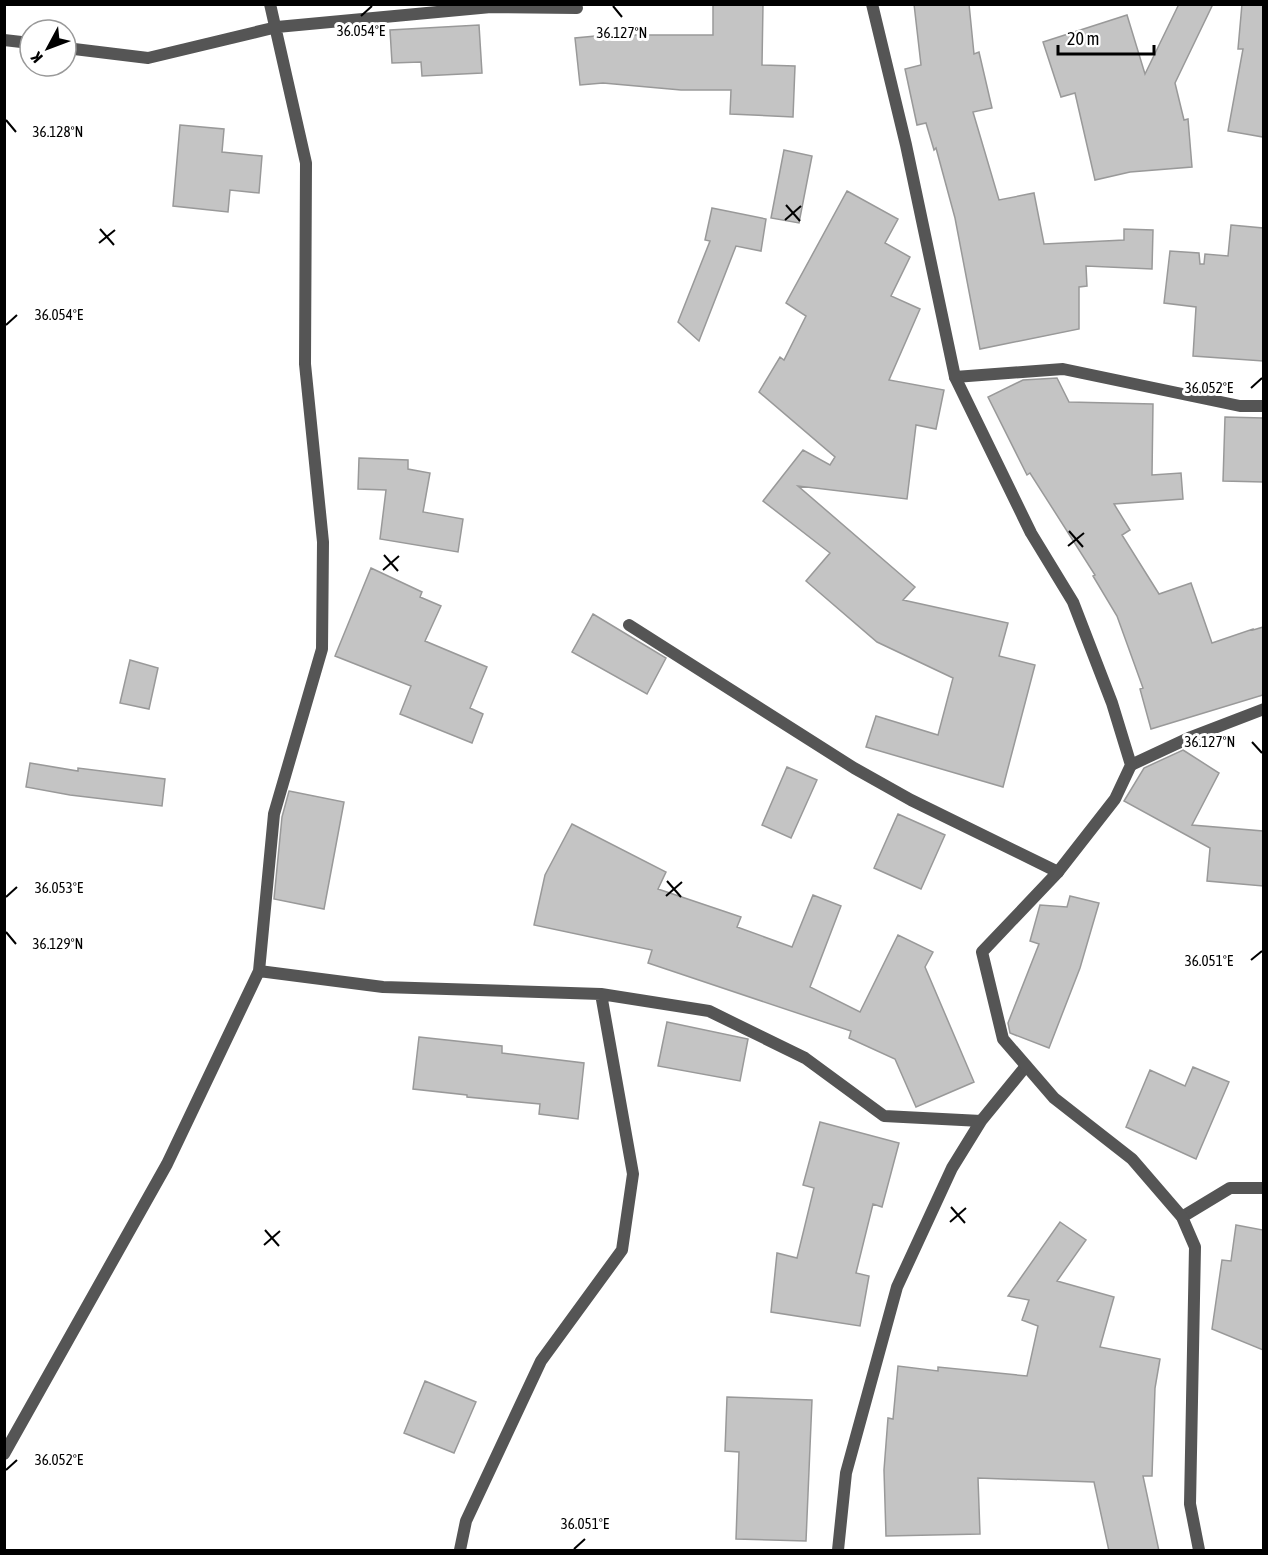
<svg xmlns="http://www.w3.org/2000/svg" width="1268" height="1555" font-family="'Asap Condensed',sans-serif">
<style>
.building{fill:#c4c4c4;stroke:#999;stroke-width:1.5}
.lines{fill:none;stroke-linecap:round;stroke-linejoin:round}
.minor{stroke:#555;stroke-width:12}
.tertiary{stroke:#555;stroke-width:12}
.ticks{fill:none;stroke:#000;stroke-width:2}
.ticks-label{font-size:15px;text-anchor:middle;fill:#000;stroke:#fff;stroke-width:6;stroke-linejoin:round;paint-order:stroke}
</style>
<rect width="100%" height="100%" fill="#fff"/>
<path class="building" d="M 713,4 L 763,4 L 762,65 L 795,66 L 793,117 L 730,114 L 731,90 L 681,90 L 603,83 L 580,85 L 575,38 L 627,33 L 627,35 L 713,35 Z
M 914,4 L 969,4 L 974,54 L 979,52 L 992,108 L 973,112 L 999,200 L 1034,193 L 1044,244 L 1124,240 L 1124,229 L 1153,230 L 1152,269 L 1086,266 L 1087,286 L 1079,287 L 1079,329 L 980,349 L 955,218 L 936,148 L 934,150 L 926,123 L 917,125 L 905,69 L 921,65 Z
M 1179,4 L 1213,4 L 1175,83 L 1184,120 L 1188,119 L 1192,167 L 1130,172 L 1095,180 L 1075,93 L 1061,97 L 1043,42 L 1127,15 L 1145,74 Z
M 1242,4 L 1263,4 L 1263,137 L 1228,131 L 1243,49 L 1238,49 Z
M 479,25 L 482,73 L 422,76 L 421,62 L 392,63 L 390,30 Z
M 180,125 L 224,129 L 222,152 L 262,156 L 259,193 L 230,190 L 228,212 L 173,206 Z
M 784,150 L 812,156 L 799,223 L 771,218 Z
M 847,191 L 898,219 L 885,243 L 910,257 L 891,296 L 920,309 L 889,380 L 944,390 L 936,429 L 916,425 L 907,499 L 798,486 L 915,587 L 903,600 L 1008,623 L 999,656 L 1035,665 L 1003,787 L 866,747 L 876,716 L 938,735 L 953,678 L 877,642 L 806,581 L 830,553 L 763,501 L 803,450 L 830,465 L 835,457 L 759,392 L 780,357 L 784,360 L 806,316 L 786,303 Z
M 712,208 L 766,219 L 761,251 L 736,246 L 699,341 L 678,322 L 710,241 L 705,240 Z
M 1231,225 L 1263,228 L 1263,361 L 1193,356 L 1196,307 L 1164,303 L 1170,251 L 1199,253 L 1200,264 L 1204,264 L 1205,254 L 1228,256 Z
M 1057,378 L 1069,402 L 1153,404 L 1152,475 L 1181,473 L 1183,499 L 1114,504 L 1130,530 L 1122,535 L 1159,594 L 1191,583 L 1212,643 L 1253,629 L 1253,630 L 1263,627 L 1263,695 L 1151,729 L 1140,689 L 1143,688 L 1117,616 L 1093,576 L 1095,575 L 1030,473 L 1027,475 L 988,397 L 1023,380 Z
M 1225,417 L 1263,418 L 1263,482 L 1223,481 Z
M 359,458 L 408,460 L 408,469 L 430,473 L 423,512 L 463,519 L 458,552 L 380,539 L 386,490 L 358,489 Z
M 371,568 L 422,592 L 420,597 L 441,606 L 425,641 L 487,667 L 470,708 L 483,714 L 472,743 L 400,714 L 411,686 L 335,656 Z
M 593,614 L 666,658 L 647,694 L 572,652 Z
M 130,660 L 158,668 L 149,709 L 120,703 Z
M 1183,750 L 1219,773 L 1192,825 L 1263,831 L 1263,886 L 1207,881 L 1210,848 L 1124,801 L 1144,768 Z
M 30,763 L 78,771 L 78,768 L 165,779 L 162,806 L 70,795 L 26,787 Z
M 787,767 L 817,780 L 791,838 L 762,825 Z
M 289,791 L 344,802 L 324,909 L 274,899 L 282,817 Z
M 898,814 L 945,835 L 921,889 L 874,868 Z
M 572,824 L 666,872 L 658,889 L 741,917 L 737,927 L 792,947 L 813,895 L 841,906 L 810,987 L 860,1012 L 898,935 L 933,952 L 925,967 L 974,1082 L 916,1107 L 895,1059 L 849,1038 L 851,1031 L 648,963 L 652,950 L 534,925 L 545,875 Z
M 1070,896 L 1099,903 L 1080,968 L 1049,1048 L 1010,1033 L 1008,1023 L 1039,944 L 1030,941 L 1040,905 L 1067,907 Z
M 667,1022 L 748,1039 L 740,1081 L 658,1066 Z
M 419,1037 L 502,1046 L 502,1053 L 584,1063 L 578,1119 L 539,1114 L 540,1104 L 467,1097 L 467,1095 L 413,1089 Z
M 1193,1067 L 1229,1082 L 1196,1159 L 1126,1127 L 1150,1070 L 1185,1086 Z
M 820,1122 L 899,1143 L 882,1207 L 873,1204 L 856,1273 L 869,1276 L 860,1326 L 771,1312 L 777,1253 L 797,1258 L 814,1188 L 803,1185 Z
M 1060,1222 L 1086,1240 L 1057,1281 L 1114,1297 L 1100,1347 L 1160,1359 L 1155,1388 L 1152,1476 L 1143,1476 L 1159,1551 L 1109,1551 L 1094,1482 L 978,1478 L 980,1534 L 886,1536 L 884,1470 L 888,1418 L 893,1419 L 898,1366 L 938,1371 L 938,1367 L 1027,1376 L 1038,1326 L 1022,1320 L 1029,1300 L 1008,1296 Z
M 1236,1225 L 1263,1230 L 1263,1350 L 1212,1329 L 1222,1260 L 1231,1261 Z
M 425,1381 L 476,1402 L 454,1453 L 404,1433 Z
M 727,1397 L 812,1400 L 806,1541 L 736,1539 L 739,1452 L 725,1451 Z"/>
<g class="lines">
<path class="minor" d="M 4,40 L 30,43
M 66,48 L 148,58 L 277,27 L 491,7 L 577,8
M 955,377 L 1063,369 L 1240,406 L 1264,406
M 629,625 L 854,768 L 911,800 L 1058,872
M 1131,765 L 1191,737 L 1264,709
M 259,971 L 383,987 L 601,994 L 709,1011 L 805,1058 L 884,1116 L 981,1121
M 1182,1217 L 1230,1188 L 1264,1188
M 4,1454 L 167,1164 L 259,971 L 274,814 L 322,649 L 323,542 L 305,364 L 306,163 L 270,4
M 460,1550 L 466,1521 L 541,1361 L 622,1250 L 633,1174 L 601,994
M 838,1550 L 846,1473 L 897,1287 L 952,1168 L 981,1121 L 1026,1066"/>
<path class="tertiary" d="M 872,4 L 906,145 L 955,377 L 1031,533 L 1073,602 L 1112,703 L 1131,765 L 1115,799 L 1058,872 L 982,952 L 1003,1039 L 1054,1098 L 1132,1159 L 1182,1217 L 1195,1247 L 1190,1504 L 1199,1550"/>
</g>
<path class="ticks" d="M 613,6 L 622,17M 361,16 L 372,6M 6,120 L 16,132M 786,205 L 800,221M 785,220 L 801,206M 100,229 L 114,245M 99,243 L 115,230M 6,325 L 17,315M 1251,388 L 1262,378M 1069,531 L 1083,547M 1068,546 L 1084,533M 384,555 L 398,571M 383,570 L 399,556M 1252,742 L 1262,753M 667,881 L 681,897M 666,896 L 682,882M 6,897 L 17,887M 6,932 L 16,944M 1251,960 L 1262,951M 951,1207 L 965,1223M 950,1222 L 966,1208M 265,1230 L 279,1246M 264,1245 L 280,1231M 6,1470 L 17,1460M 574,1549 L 585,1539"/>
<g class="ticks-label">
<text x="361" y="36">36.054°E</text>
<text x="622" y="38">36.127°N</text>
<text x="58" y="137">36.128°N</text>
<text x="59" y="320">36.054°E</text>
<text x="1209" y="393">36.052°E</text>
<text x="1210" y="747">36.127°N</text>
<text x="59" y="893">36.053°E</text>
<text x="58" y="949">36.129°N</text>
<text x="1209" y="966">36.051°E</text>
<text x="59" y="1465">36.052°E</text>
<text x="585" y="1529">36.051°E</text>
</g>
<rect width="1268" height="1555" fill="none" stroke="#000000" stroke-width="12"/>
<g transform="translate(48 48) rotate(229)"><circle r="28" fill="#ffffff" stroke="#999999" stroke-width="1.5"/>
<path d="M0-4.5L10 22L0 15L-10 22Z" fill="#000000"/>
<text y="-9" font-size="16" font-weight="bold" text-anchor="middle" fill="#000000">K</text>
</g>
<path d="M1058 45v9h96v-9" fill="none" stroke="#000000" stroke-width="3"/>
<text x="1067" y="45" font-size="18" fill="#000000" stroke="#ffffff" stroke-width="4.5" paint-order="stroke">20 m</text>
</svg>
